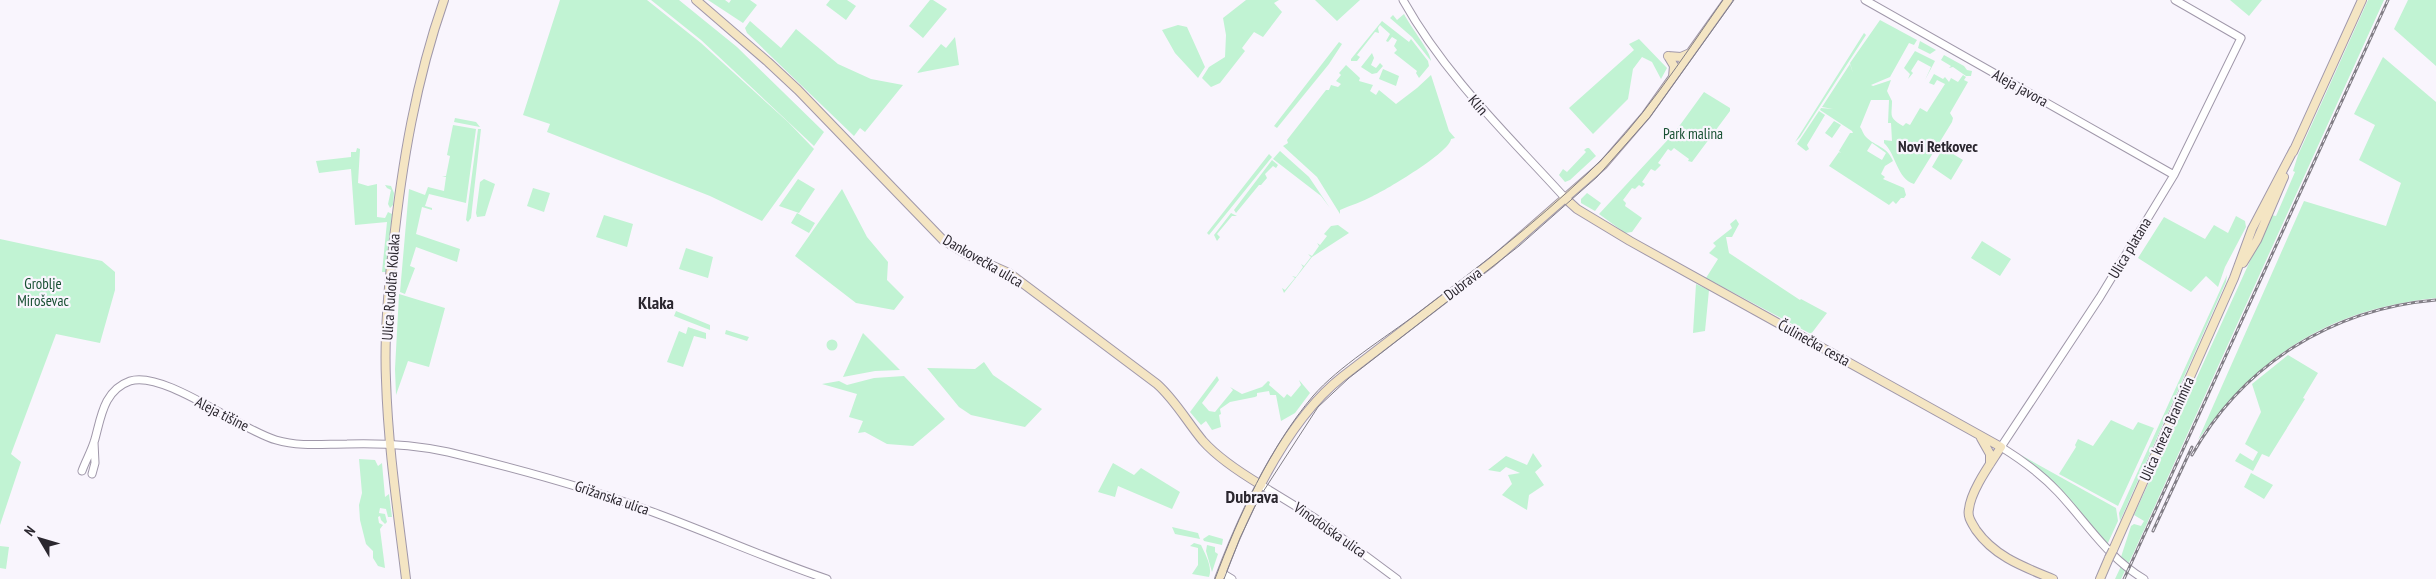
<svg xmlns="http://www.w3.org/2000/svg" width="2436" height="579" font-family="'PT Sans Narrow',sans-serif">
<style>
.green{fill:#c1f3d3;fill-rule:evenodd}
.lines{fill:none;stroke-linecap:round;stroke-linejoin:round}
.tertiary-casing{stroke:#a098aa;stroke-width:9}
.secondary-casing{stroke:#a098aa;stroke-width:10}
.tertiary{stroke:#fff;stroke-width:7}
.secondary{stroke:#f4e5c3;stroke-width:8}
.tram{stroke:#827e86;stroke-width:1}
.rail-casing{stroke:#827e86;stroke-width:3}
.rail{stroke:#f9f5fd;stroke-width:1;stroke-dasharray:4;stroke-linecap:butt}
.secondary-bridge-casing{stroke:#a098aa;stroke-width:10;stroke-linecap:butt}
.secondary-bridge{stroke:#f4e5c3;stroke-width:8}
.labels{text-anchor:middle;stroke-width:4.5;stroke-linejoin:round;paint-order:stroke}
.street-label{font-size:15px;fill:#2b272f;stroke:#f9f5fd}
.park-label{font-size:15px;fill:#185033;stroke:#f9f5fd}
.neighbourhood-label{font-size:16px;font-weight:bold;fill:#2b272f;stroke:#f9f5fd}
.quarter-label{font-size:18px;font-weight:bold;fill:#2b272f;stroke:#f9f5fd}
</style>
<rect width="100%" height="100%" fill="#f9f5fd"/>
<path class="green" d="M 560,0 L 647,0 L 701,43 L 788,122 L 814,149 L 762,221 L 710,196 L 547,132 L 550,124 L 523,115 Z
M 651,0 L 679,0 L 737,47 L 824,132 L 814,146 L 701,40 Z
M 708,0 L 725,0 L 729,3 L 731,0 L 750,0 L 757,5 L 743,23 Z
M 830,0 L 847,0 L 856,6 L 846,20 L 826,5 Z
M 930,0 L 933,0 L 947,9 L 923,38 L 909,26 Z
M 1246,0 L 1279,0 L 1274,3 L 1282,12 L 1263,37 L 1254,32 L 1242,48 L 1245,51 L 1220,83 L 1211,87 L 1202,78 L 1209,67 L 1225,57 L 1226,35 L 1223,18 Z
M 1315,0 L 1360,0 L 1337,21 Z
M 2230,0 L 2262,0 L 2249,16 Z
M 2368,0 L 2384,0 L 2134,552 L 2121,579 L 2115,579 L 2124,560 L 2121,557 L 2131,526 L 2134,524 L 2141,526 L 2144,521 L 2134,515 L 2271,215 L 2276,216 L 2295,172 L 2293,171 L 2298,155 Z
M 2408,0 L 2436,0 L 2436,66 L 2394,29 Z
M 1404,14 C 1410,26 1431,52 1431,61 L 1412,37 L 1390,18 L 1393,15 L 1397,20 Z
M 1880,20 L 1917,40 L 1914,45 L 1909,43 L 1890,77 L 1871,85 L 1873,86 L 1891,80 L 1887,91 L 1892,101 C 1892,116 1888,117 1903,126 L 1906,123 L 1910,125 L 1920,108 L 1927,112 L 1945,84 L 1937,80 L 1934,85 L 1929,83 L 1934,74 L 1943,79 L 1945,77 L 1949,82 L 1951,78 L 1958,82 L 1963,75 L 1966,77 L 1964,80 L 1968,82 L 1950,113 L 1953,118 L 1952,122 L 1914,184 C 1897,179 1896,154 1884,143 L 1884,140 L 1892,141 L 1891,123 L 1888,123 L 1889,100 L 1871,100 L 1860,127 C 1862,129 1863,134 1866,137 C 1876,147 1887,146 1893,161 L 1885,166 L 1881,174 L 1885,177 L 1883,179 L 1904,188 L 1906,195 L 1904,198 L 1901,198 L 1896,204 L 1893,201 L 1889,205 L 1829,166 L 1839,152 L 1841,153 L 1839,151 L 1850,133 L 1853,133 L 1852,131 L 1820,110 L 1821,108 L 1833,109 L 1822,107 L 1850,64 L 1853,73 L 1850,63 ZM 1872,143 L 1886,153 L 1882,160 L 1867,151 Z
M 750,21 L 781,48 L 796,29 L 838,64 L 871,79 L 903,85 L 865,132 L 860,128 L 854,136 L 747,33 L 745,28 Z
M 1382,21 L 1409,42 L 1411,39 L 1428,61 L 1429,66 L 1419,78 L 1416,73 L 1417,71 L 1394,53 L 1397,50 L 1394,46 L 1397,40 L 1392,37 L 1388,42 L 1386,41 L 1390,34 L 1380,25 L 1378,28 L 1379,33 L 1375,32 L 1357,55 L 1360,57 L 1357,61 L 1351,61 L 1351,59 Z
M 1178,25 L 1187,27 L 1205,67 L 1198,78 L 1175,53 L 1162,30 Z
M 1864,33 L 1866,35 L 1800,137 L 1795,142 Z
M 955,37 L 959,65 L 917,73 L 941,44 L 946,48 Z
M 1639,39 L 1667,68 L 1661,79 L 1652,62 L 1642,57 L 1633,69 L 1628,99 L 1593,134 L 1569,108 L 1634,50 L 1629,44 Z
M 1920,41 L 1936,50 L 1930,54 L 1918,48 Z
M 1339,42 L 1342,44 L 1329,64 L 1277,128 L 1274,126 Z
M 1915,51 L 1935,61 L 1925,80 L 1931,67 L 1918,60 L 1911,71 L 1913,73 L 1908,79 L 1910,74 L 1904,68 Z
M 1372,53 L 1374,58 L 1371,65 L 1376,68 L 1380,63 L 1383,66 L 1377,73 L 1372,74 L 1361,67 Z
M 1944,55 L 1964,66 L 1967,70 L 1972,71 L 1971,76 L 1966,76 L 1953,67 L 1949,68 L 1951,66 L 1941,60 Z
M 2383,57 L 2436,102 L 2436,298 C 2330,309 2260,354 2198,440 L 2304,201 L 2386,226 L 2401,183 L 2359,160 L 2375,125 L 2354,114 Z
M 1346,65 L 1360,78 L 1359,81 L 1373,85 L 1370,91 L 1376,95 L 1379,90 L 1396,104 L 1417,88 L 1431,75 L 1449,131 L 1455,138 L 1451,139 C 1450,152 1386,190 1373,196 C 1362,202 1351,205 1340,210 L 1340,214 L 1317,177 L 1283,146 L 1288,143 L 1287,140 L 1326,90 L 1329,90 L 1331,85 L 1338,87 L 1341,84 L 1336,81 L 1341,75 L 1339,73 Z
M 1383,69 L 1399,76 L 1396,86 L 1379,79 Z
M 1704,92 L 1730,108 L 1730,111 L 1692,162 L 1688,161 L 1689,159 L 1674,148 L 1671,151 L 1668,149 L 1658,163 L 1661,165 L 1655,171 L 1651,169 L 1642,182 L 1645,184 L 1642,187 L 1639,185 L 1635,189 L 1632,188 L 1623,200 L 1626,203 L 1625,206 L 1642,218 L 1632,232 L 1625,233 L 1599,214 L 1675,132 Z
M 1819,111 L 1825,115 L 1807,145 L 1809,149 L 1806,151 L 1797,144 Z
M 455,118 L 476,122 L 480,127 L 454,122 Z
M 1834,121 L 1841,125 L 1832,138 L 1825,133 Z
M 453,125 L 476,129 L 466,203 L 429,194 L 425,206 L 432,208 L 432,210 L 422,207 L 416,234 L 460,249 L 457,262 L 416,247 L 410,266 L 415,268 L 405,294 L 400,292 L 409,189 L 425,195 L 428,187 L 444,191 L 446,177 L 442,176 L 446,176 L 450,156 L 447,155 Z
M 478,129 L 481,129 L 471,218 L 468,222 L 466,220 Z
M 357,148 L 360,149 L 358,183 L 368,186 L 377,184 L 377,217 L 385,218 L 388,212 L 392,214 L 386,272 L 382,272 L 387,222 L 355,225 L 351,169 L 319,173 L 316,161 L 351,157 L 351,152 L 356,152 Z
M 1587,148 L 1589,148 L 1596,156 L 1570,180 L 1565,182 L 1559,175 L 1563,169 L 1567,172 L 1586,152 L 1584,150 Z
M 1943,148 L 1963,160 L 1951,180 L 1932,167 Z
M 1280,151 L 1309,177 L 1330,208 L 1321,196 L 1273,159 Z
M 1269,154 L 1272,157 L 1209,235 L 1207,233 Z
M 1272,160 L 1278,165 L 1276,168 L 1273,166 L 1265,174 L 1267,178 L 1261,185 L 1259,185 L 1236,213 L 1234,210 Z
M 484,179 L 495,184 L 485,216 L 477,217 L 476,213 L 480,182 Z
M 798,179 L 815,189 L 799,213 L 779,206 Z
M 385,185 L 391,186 L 394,193 L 393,205 L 390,208 L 388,204 L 391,190 L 387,188 Z
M 533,188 L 550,193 L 544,212 L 527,206 Z
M 842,189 L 867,237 L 888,262 L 887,280 L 904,297 L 894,310 L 856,303 L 795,256 Z
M 1587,193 L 1601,203 L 1595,211 L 1581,203 L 1581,199 Z
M 797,213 L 815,223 L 809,233 L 791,223 Z
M 1231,213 L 1237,216 L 1232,216 L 1217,234 L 1220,237 L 1217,241 L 1214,235 Z
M 604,215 L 633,224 L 627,247 L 596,237 Z
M 2236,216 L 2245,221 L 2246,227 L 2225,267 L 2218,287 L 2206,276 L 2191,292 L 2138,258 L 2164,217 L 2205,239 L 2214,225 L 2228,233 Z
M 1736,219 L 1739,224 L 1732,237 L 1726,237 L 1729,253 L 1800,300 L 1801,299 L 1827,313 L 1811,334 L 1706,278 L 1718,259 L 1709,253 L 1716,246 L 1713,243 L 1732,228 L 1730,224 Z
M 1338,225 L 1349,233 L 1312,257 L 1284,293 L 1282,288 L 1285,290 L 1295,278 L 1292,276 L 1296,277 L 1303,267 L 1301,264 L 1304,266 L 1311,257 L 1308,254 L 1312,256 L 1319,246 L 1317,243 L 1320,245 L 1327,236 L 1324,234 L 1331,226 Z
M 0,239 L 102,261 L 115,272 L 115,290 L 100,343 L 56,334 L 11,454 L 21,462 L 0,525 Z
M 1982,241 L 2011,259 L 2000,276 L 1971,258 Z
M 686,248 L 713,257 L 708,278 L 679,269 Z
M 2227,275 L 2226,282 L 2120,521 L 2119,513 Z
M 1696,284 L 1709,290 L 1705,331 L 1693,333 Z
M 399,294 L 445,308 L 429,367 L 408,361 L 396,395 L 395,369 Z
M 676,311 L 710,325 L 710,330 L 674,316 Z
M 688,327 L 706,333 L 706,339 L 694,336 L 683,367 L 667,362 L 679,331 L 686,334 Z
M 726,330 L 749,337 L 747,341 L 725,334 Z
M 863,333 L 900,370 L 875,371 L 843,377 Z
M826.5 345a5.5 5.5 0 1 1 11 0a5.5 5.5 0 1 1-11 0Z
M 2288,355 L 2318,373 L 2303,398 L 2305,399 L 2269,457 L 2262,454 L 2253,471 L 2235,461 L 2240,453 L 2253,461 L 2258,452 L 2245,444 L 2261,412 L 2252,384 Z
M 984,362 L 993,375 L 1042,409 L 1025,427 L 971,415 L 959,407 L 927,368 L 975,369 Z
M 904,376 L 945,419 L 913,446 L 887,444 L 865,432 L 858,433 L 863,421 L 849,417 L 857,394 L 822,384 L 839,381 L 847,385 L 874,378 Z
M 1217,376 L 1219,380 L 1202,403 L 1209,411 L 1215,412 L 1233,390 L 1230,387 L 1242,394 L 1262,387 L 1268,381 L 1270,382 L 1269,385 L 1284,398 L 1287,394 L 1291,397 L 1301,385 L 1299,380 L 1310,393 L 1295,413 L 1281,421 L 1276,395 L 1270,395 L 1269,391 L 1257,393 L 1257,396 L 1255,397 L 1230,402 L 1220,409 L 1221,414 L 1219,415 L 1221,427 L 1212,430 L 1206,421 L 1201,425 L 1190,412 Z
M 2111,420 L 2133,430 L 2138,422 L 2154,428 L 2118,506 L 2059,474 L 2076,447 L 2075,445 L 2078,439 L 2093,446 Z
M 1533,453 L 1542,466 L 1535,472 L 1544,485 L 1529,495 L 1527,510 L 1502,495 L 1512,484 L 1508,475 L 1520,473 L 1506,467 L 1500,472 L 1488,470 L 1506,456 L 1527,465 Z
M 2021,455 L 2116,508 L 2118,521 L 2107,545 L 2058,486 Z
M 359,459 L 375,460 L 378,466 L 382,463 L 385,497 L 389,494 L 392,517 L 388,517 L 386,509 L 380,508 L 379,513 L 385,514 L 387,522 L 385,524 L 381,520 L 380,516 L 378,517 L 379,523 L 383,525 L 380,529 L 385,568 L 378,566 L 373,558 L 373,551 L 366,544 L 360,520 L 359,505 L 362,493 Z
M 1113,463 L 1134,475 L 1141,468 L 1180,492 L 1172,509 L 1118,486 L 1115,497 L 1098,492 Z
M 2251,473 L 2273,485 L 2264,499 L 2244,487 Z
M 1172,527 L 1198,533 L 1200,539 L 1175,534 Z
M 1209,535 L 1223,539 L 1222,545 L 1204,541 L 1203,539 Z
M 1194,543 L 1201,545 C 1205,554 1213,567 1209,577 L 1192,574 L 1198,565 L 1198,548 L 1190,546 Z
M 1207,545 L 1215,547 L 1215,552 L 1218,554 L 1212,572 L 1206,551 Z
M 0,546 L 9,547 L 6,569 L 0,568 Z"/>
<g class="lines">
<defs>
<path id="tertiary" d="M 1403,0 C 1446,77 1508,135 1566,199
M 1865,0 L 2174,175
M 82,471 C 86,460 92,450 95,439 C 101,417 104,390 130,381 C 164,370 240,430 276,440 C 300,447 323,444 347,444 C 381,443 416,445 448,452 C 519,469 590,488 658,514 C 715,535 770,560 827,579
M 92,474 L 95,463 L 94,442
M 1261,485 L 1315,518 L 1397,579
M 1222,573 L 1232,579
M 2144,579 C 2107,557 2087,523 2058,492 C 2042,475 2022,460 2001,447 L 2100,297 L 2174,175 L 2241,38 L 2175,0"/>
<path id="secondary" d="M 696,0 L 768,62 L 798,90 L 943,240 L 968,255 L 1009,273 L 1157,384 C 1176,401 1187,422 1203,441 C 1219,459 1241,473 1261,485
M 1668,56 L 1674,66 L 1673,77
M 1668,56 L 1681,57 L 1690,53
M 2293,152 L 2362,0
M 1566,199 L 1577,209 L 1630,241 L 2001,447 C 1991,463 1971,490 1969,509 C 1967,517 1972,523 1976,530 C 1995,557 2024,567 2053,579
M 2243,263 L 2257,240 L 2284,177
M 1981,438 L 1990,454 L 1990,464
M 2113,550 L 2234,278 L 2252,229 L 2294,149
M 406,579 C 398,513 388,447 386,380 C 384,336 388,291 393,248 C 402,163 416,80 444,0
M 1219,579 C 1244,513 1286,421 1342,377 L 1492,262 L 1603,165 L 1646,115 L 1728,0
M 2100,579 L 2109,558"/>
</defs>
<use href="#tertiary" class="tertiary-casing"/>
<use href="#secondary" class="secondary-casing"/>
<use href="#tertiary" class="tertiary"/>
<use href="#secondary" class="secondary"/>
<path class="tram" d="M 1215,579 C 1238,517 1270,447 1313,396 C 1338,367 1386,337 1418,313 C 1476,269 1534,224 1588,173 C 1641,123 1681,60 1723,0
M 1224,579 L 1240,538 L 1259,498 L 1318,407 L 1349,378 L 1519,246 L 1597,177 L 1650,117 L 1734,0"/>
<defs>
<path id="rail" d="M 2192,455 C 2243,364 2332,309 2436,300
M 2153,531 L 2192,447
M 2124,579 L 2388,0"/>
</defs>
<use href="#rail" class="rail-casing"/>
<use href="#rail" class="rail"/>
<defs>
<path id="secondary-bridge" d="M 2109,558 L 2113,550"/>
</defs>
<use href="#secondary-bridge" class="secondary-bridge-casing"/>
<use href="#secondary-bridge" class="secondary-bridge"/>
</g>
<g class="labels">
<g class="street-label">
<text transform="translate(2020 88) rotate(29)" y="5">Aleja javora</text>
<text transform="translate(1478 105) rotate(49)" y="5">Klin</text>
<text transform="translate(2130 248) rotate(-59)" y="5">Ulica platana</text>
<text transform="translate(983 261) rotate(30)" y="5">Dankovečka ulica</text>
<text transform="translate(1463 284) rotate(-37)" y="5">Dubrava</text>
<text transform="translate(391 287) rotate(-86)" y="5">Ulica Rudolfa Kolaka</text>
<text transform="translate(1814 343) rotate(29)" y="5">Čulinečka cesta</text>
<text transform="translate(222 414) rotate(27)" y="5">Aleja tišine</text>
<text transform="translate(2167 429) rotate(-66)" y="5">Ulica kneza Branimira</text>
<text transform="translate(612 498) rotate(19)" y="5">Grižanska ulica</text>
<text transform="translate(1330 530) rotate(35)" y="5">Vinodolska ulica</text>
</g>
<g class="park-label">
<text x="1693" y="139">Park malina</text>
<text x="43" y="289">Groblje<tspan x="43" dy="17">Miroševac</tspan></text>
</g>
<g class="neighbourhood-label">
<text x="1938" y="152">Novi Retkovec</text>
</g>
<g class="quarter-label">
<text x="656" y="309">Klaka</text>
<text x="1252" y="503">Dubrava</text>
</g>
</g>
<g transform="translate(40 539) rotate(308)" stroke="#f9f5fd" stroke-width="4" paint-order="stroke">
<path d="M0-4L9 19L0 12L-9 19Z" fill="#2b272f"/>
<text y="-8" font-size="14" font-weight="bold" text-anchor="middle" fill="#2b272f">N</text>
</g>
</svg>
